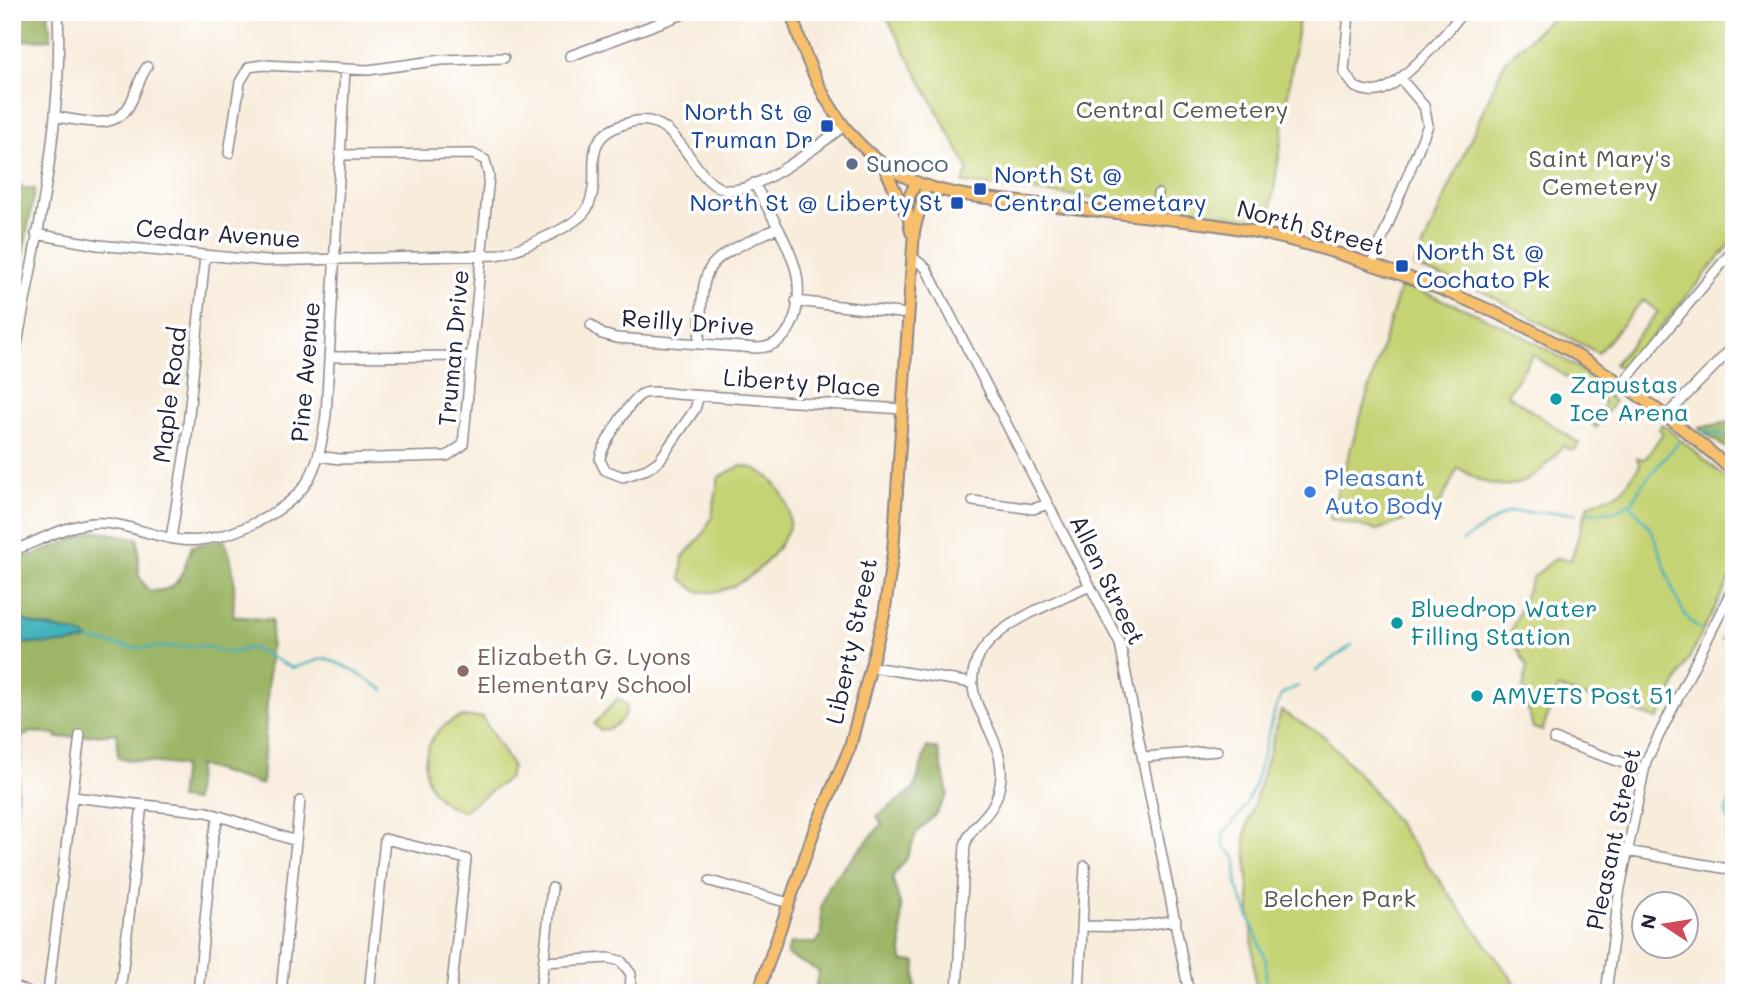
<svg xmlns="http://www.w3.org/2000/svg" width="1746" height="1005" font-family="Mali,sans-serif">
<style>
.green{fill:#c6d374;stroke:#747a58;stroke-width:2}
.forest{fill:#9cb566;stroke:#5f6c50;stroke-width:2}
.water{fill:#43b3bb;stroke:#326a7b;stroke-width:2}
.lines{fill:none;stroke-linecap:round;stroke-linejoin:round}
.stream{stroke:#43b3bb;stroke-width:2.5}
.minor-casing{stroke:#8d878b;stroke-width:12}
.major-casing{stroke:#8d878b;stroke-width:14}
.minor{stroke:#fff;stroke-width:9}
.major{stroke:#f7bf6c;stroke-width:10}
.transit-dot{fill:#1a4fb4;stroke:#fff;stroke-width:2.5}
.service-dot{fill:#5c6f8a;stroke:#fff;stroke-width:2.5}
.culture-dot{fill:#0f9aa8;stroke:#fff;stroke-width:2.5}
.shop-dot{fill:#3f7fe0;stroke:#fff;stroke-width:2.5}
.education-dot{fill:#8d6e63;stroke:#fff;stroke-width:2.5}
.labels{text-anchor:middle;stroke-width:7;stroke-linejoin:round;paint-order:stroke}
.park-label{font-size:24px;fill:#53574c;stroke:#fff}
.transit-label{font-size:24px;fill:#164399;stroke:#fff;text-anchor:end}
.service-label{font-size:24px;fill:#4e5e75;stroke:#fff;text-anchor:start}
.street-label{font-size:24px;fill:#22223b;stroke:#fff}
.culture-label{font-size:24px;fill:#0d838f;stroke:#fff;text-anchor:start}
.shop-label{font-size:24px;fill:#366cbe;stroke:#fff;text-anchor:start}
.education-label{font-size:24px;fill:#785e54;stroke:#fff;text-anchor:start}
</style>
<rect width="100%" height="100%" fill="#fff"/>
<filter id="ink" filterUnits="userSpaceOnUse"><feTurbulence type="fractalNoise" baseFrequency=".0143" numOctaves="2"/><feDisplacementMap in="SourceGraphic" scale="14" xChannelSelector="R" yChannelSelector="G"/><feConvolveMatrix kernelMatrix="1 2 1 2 8 2 1 2 1" color-interpolation-filters="sRGB"/></filter>
<filter id="wash" filterUnits="userSpaceOnUse"><feTurbulence type="fractalNoise" baseFrequency=".00686" numOctaves="4" result="noise"/><feDisplacementMap in="SourceGraphic" scale="28" xChannelSelector="R" yChannelSelector="G"/><feGaussianBlur stdDeviation="1.57" result="paint"/><feColorMatrix in="noise" values="0 0 0 0 0 0 0 0 0 0 0 0 0 0 0 0 0 1.4 0 .05"/><feComposite in="paint" operator="in"/></filter>
<g filter="url(#wash)">
<rect width="100%" height="100%" fill="#f8ecdb"/>
<path class="green" d="M 884,12 L 1300,12 L 1269,223 L 1213,212 L 963,183 L 968,168 Z
M 1558,12 L 1734,12 L 1734,240 L 1624,371 L 1614,364 L 1658,312 L 1643,300 L 1598,353 L 1482,291 L 1414,267 L 1505,61 Z
M 1401,285 C 1480,311 1551,346 1618,395 L 1611,393 L 1608,397 L 1614,402 L 1596,428 L 1592,424 L 1605,403 L 1533,355 L 1507,394 L 1579,443 L 1576,449 L 1571,450 L 1563,446 C 1539,477 1518,496 1477,479 C 1470,476 1465,471 1458,468 L 1441,502 L 1425,513 L 1377,530 L 1329,519 Z
M 1662,424 L 1734,485 L 1734,570 L 1658,719 L 1558,688 L 1542,731 L 1533,728 L 1523,691 L 1527,667 L 1510,634 L 1533,577 L 1556,558 L 1571,560 L 1588,505 L 1621,492 L 1640,465 L 1637,458 L 1645,459 L 1663,433 L 1659,429 Z
M 740,466 C 770,467 792,498 789,527 C 775,560 736,599 696,591 L 681,578 L 683,557 L 704,533 L 712,516 L 719,477 Z
M 618,698 L 627,705 C 626,719 614,730 600,730 L 594,724 Z
M 1281,711 L 1324,736 L 1369,785 L 1522,993 L 1256,993 L 1245,835 Z
M 461,717 L 482,717 L 512,766 L 509,778 L 463,811 C 413,799 413,732 461,717 Z"/>
<path class="forest" d="M 12,12 L 48,12 L 51,39 L 17,41 L 12,69 Z
M 12,186 L 35,189 L 12,315 Z
M 1734,421 L 1734,454 L 1698,428 Z
M 95,531 L 138,538 L 139,576 L 148,590 C 181,595 182,571 192,546 L 224,540 C 236,565 235,589 233,616 L 272,620 L 262,785 L 198,765 L 194,801 L 179,799 L 183,766 L 118,758 L 117,733 L 57,738 L 56,734 L 31,732 L 22,737 L 12,858 L 12,560 C 40,555 68,541 95,531 Z
M 927,747 L 938,749 L 948,794 L 935,815 L 917,832 L 906,860 L 892,877 L 901,907 L 902,961 L 916,962 L 915,993 L 814,993 L 819,971 L 787,955 L 790,943 L 816,943 L 822,934 L 821,908 L 828,886 L 882,824 L 877,816 L 914,789 Z"/>
<path class="water" d="M 12,611 C 30,633 69,624 90,640 L 65,644 L 12,643 Z"/>
<g class="lines">
<path class="stream" d="M 1701,431 L 1734,437
M 1680,440 L 1640,487 L 1631,506 C 1637,512 1644,519 1649,527 C 1665,554 1673,615 1700,629
M 1587,513 L 1617,511 L 1629,502
M 1462,541 L 1508,512 L 1575,513
M 1721,639 L 1734,638
M 89,640 L 134,648 L 205,646 L 229,653 L 252,648 L 293,668 L 325,658 L 349,668 L 384,690
M 1316,671 L 1352,645
M 1728,848 L 1726,839 L 1730,825 L 1726,812 L 1734,793
M 1266,993 L 1266,961 L 1237,886 L 1236,858 L 1224,846 L 1223,833 C 1267,793 1258,743 1282,694 L 1298,686"/>
</g>
</g>
<g filter="url(#ink)">
<g class="lines">
<defs>
<path id="minor" d="M 1349,12 L 1344,72 L 1355,87 C 1364,91 1373,93 1382,90 C 1402,83 1450,31 1462,12
M 570,56 L 689,12
M 56,117 C 82,120 117,133 131,102 C 137,90 139,78 147,67
M 229,153 L 240,82 L 249,67 L 263,65 L 368,70 L 441,60 L 504,58
M 1156,218 L 1158,194
M 36,234 L 98,245 L 266,261 L 496,255 C 516,251 580,226 588,207 C 605,169 573,138 631,122 C 682,108 692,189 729,190 C 758,192 821,144 844,126
M 912,257 L 926,268 L 1120,644 L 1189,993
M 1372,264 L 1428,125 L 1424,106 L 1400,78
M 796,301 L 908,314
M 591,325 L 602,334 L 616,338 L 756,348 C 796,348 804,298 795,267 C 786,238 768,210 754,183
M 699,343 C 705,257 698,265 777,228
M 329,357 L 471,356
M 12,373 C 32,253 64,134 58,12
M 1623,383 L 1734,249
M 699,396 L 695,409 L 659,461 L 647,469 L 623,477 L 605,470 L 600,460 C 600,448 631,399 642,394 C 652,390 666,393 676,394 L 902,409
M 1667,415 L 1734,346
M 318,456 L 340,459 L 447,456 L 463,445 L 489,176 L 485,160 L 473,154 L 340,155
M 973,501 L 1033,509 L 1048,504
M 171,538 L 186,445 L 205,256
M 12,551 C 37,542 66,525 93,523 C 124,521 151,537 181,540 C 219,545 288,514 307,482 C 319,463 323,437 326,415 L 345,69
M 872,667 L 972,683
M 1554,739 L 1644,770
M 1144,757 L 1217,751
M 73,797 L 207,812 L 296,841
M 1627,851 L 1734,870
M 710,881 L 789,903
M 1082,926 L 1133,927 L 1176,920
M 544,962 L 608,958 L 621,961 L 631,974 L 630,993
M 12,986 L 30,993
M 48,993 L 80,735
M 120,993 L 142,805
M 198,993 L 213,837 L 219,816
M 281,993 L 300,801
M 369,993 L 385,839 L 466,859 L 451,993
M 540,993 L 552,888
M 957,993 L 965,845 C 973,818 997,819 1001,777 C 1003,752 988,728 978,706 C 949,636 1042,609 1090,586
M 1079,993 L 1085,866
M 1606,993 L 1620,888 L 1646,761 L 1734,586"/>
<path id="major" d="M 791,12 C 810,76 838,140 899,174 C 941,197 992,198 1039,204 C 1096,211 1153,217 1210,224 C 1269,232 1325,248 1382,268 C 1526,317 1619,371 1734,472
M 883,164 L 905,212
M 911,232 L 906,203 L 916,183
M 758,993 L 814,831 L 850,747 L 884,615 L 893,552 L 914,231 L 926,186"/>
</defs>
<use href="#minor" class="minor-casing"/>
<use href="#major" class="major-casing"/>
<use href="#minor" class="minor"/>
<use href="#major" class="major"/>
</g>
</g>
<g class="transit-dot">
<rect x="820" y="119" width="14" height="14" rx="3.5"/>
<rect x="973" y="182" width="14" height="14" rx="3.5"/>
<rect x="950" y="196" width="14" height="14" rx="3.5"/>
<rect x="1395" y="259" width="14" height="14" rx="3.5"/>
</g>
<circle class="service-dot" cx="852" cy="164" r="7"/>
<g class="culture-dot">
<circle cx="1556" cy="399" r="7"/>
<circle cx="1397" cy="623" r="7"/>
<circle cx="1477" cy="696" r="7"/>
</g>
<circle class="shop-dot" cx="1310" cy="492" r="7"/>
<circle class="education-dot" cx="463" cy="671" r="7"/>
<g class="labels">
<g class="park-label">
<text x="1182" y="118">Central Cemetery</text>
<text x="1600" y="167">Saint Mary's<tspan x="1600" dy="28">Cemetery</tspan></text>
<text x="1340" y="907">Belcher Park</text>
</g>
<g class="transit-label">
<text x="813" y="120">North St @<tspan x="813" dy="28">Truman Dr</tspan></text>
<text x="994" y="183" text-anchor="start">North St @<tspan x="994" dy="28">Central Cemetary</tspan></text>
<text x="943" y="211">North St @ Liberty St</text>
<text x="1416" y="260" text-anchor="start">North St @<tspan x="1416" dy="28">Cochato Pk</tspan></text>
</g>
<g class="service-label">
<text x="866" y="172">Sunoco</text>
</g>
<g class="street-label">
<text transform="translate(1311 228) rotate(15)" y="8">North Street</text>
<text transform="translate(218 234) rotate(4)" y="8">Cedar Avenue</text>
<text transform="translate(688 323) rotate(4)" y="8">Reilly Drive</text>
<text transform="translate(454 348) rotate(-85)" y="8">Truman Drive</text>
<text transform="translate(306 372) rotate(-85)" y="8">Pine Avenue</text>
<text transform="translate(802 383) rotate(4)" y="8">Liberty Place</text>
<text transform="translate(170 395) rotate(-83)" y="8">Maple Road</text>
<text transform="translate(1107 580) rotate(64)" y="8">Allen Street</text>
<text transform="translate(852 641) rotate(-78)" y="8">Liberty Street</text>
<text transform="translate(1614 839) rotate(-78)" y="8">Pleasant Street</text>
</g>
<g class="culture-label">
<text x="1570" y="393">Zapustas<tspan x="1570" dy="28">Ice Arena</tspan></text>
<text x="1411" y="617">Bluedrop Water<tspan x="1411" dy="28">Filling Station</tspan></text>
<text x="1491" y="704">AMVETS Post 51</text>
</g>
<g class="shop-label">
<text x="1324" y="486">Pleasant<tspan x="1324" dy="28">Auto Body</tspan></text>
</g>
<g class="education-label">
<text x="477" y="665">Elizabeth G. Lyons<tspan x="477" dy="28">Elementary School</tspan></text>
</g>
</g>
<rect width="1746" height="1005" fill="none" stroke="#fff" stroke-width="42"/>
<g transform="translate(1665 925) rotate(282)"><circle r="33" fill="#ffffff" stroke="#a7a7b1" stroke-width="2"/>
<path d="M0-5L12 26L0 18L-12 26Z" fill="#d1495b"/>
<text y="-10" font-size="19" font-weight="bold" text-anchor="middle" fill="#22223b">N</text>
</g>
</svg>
